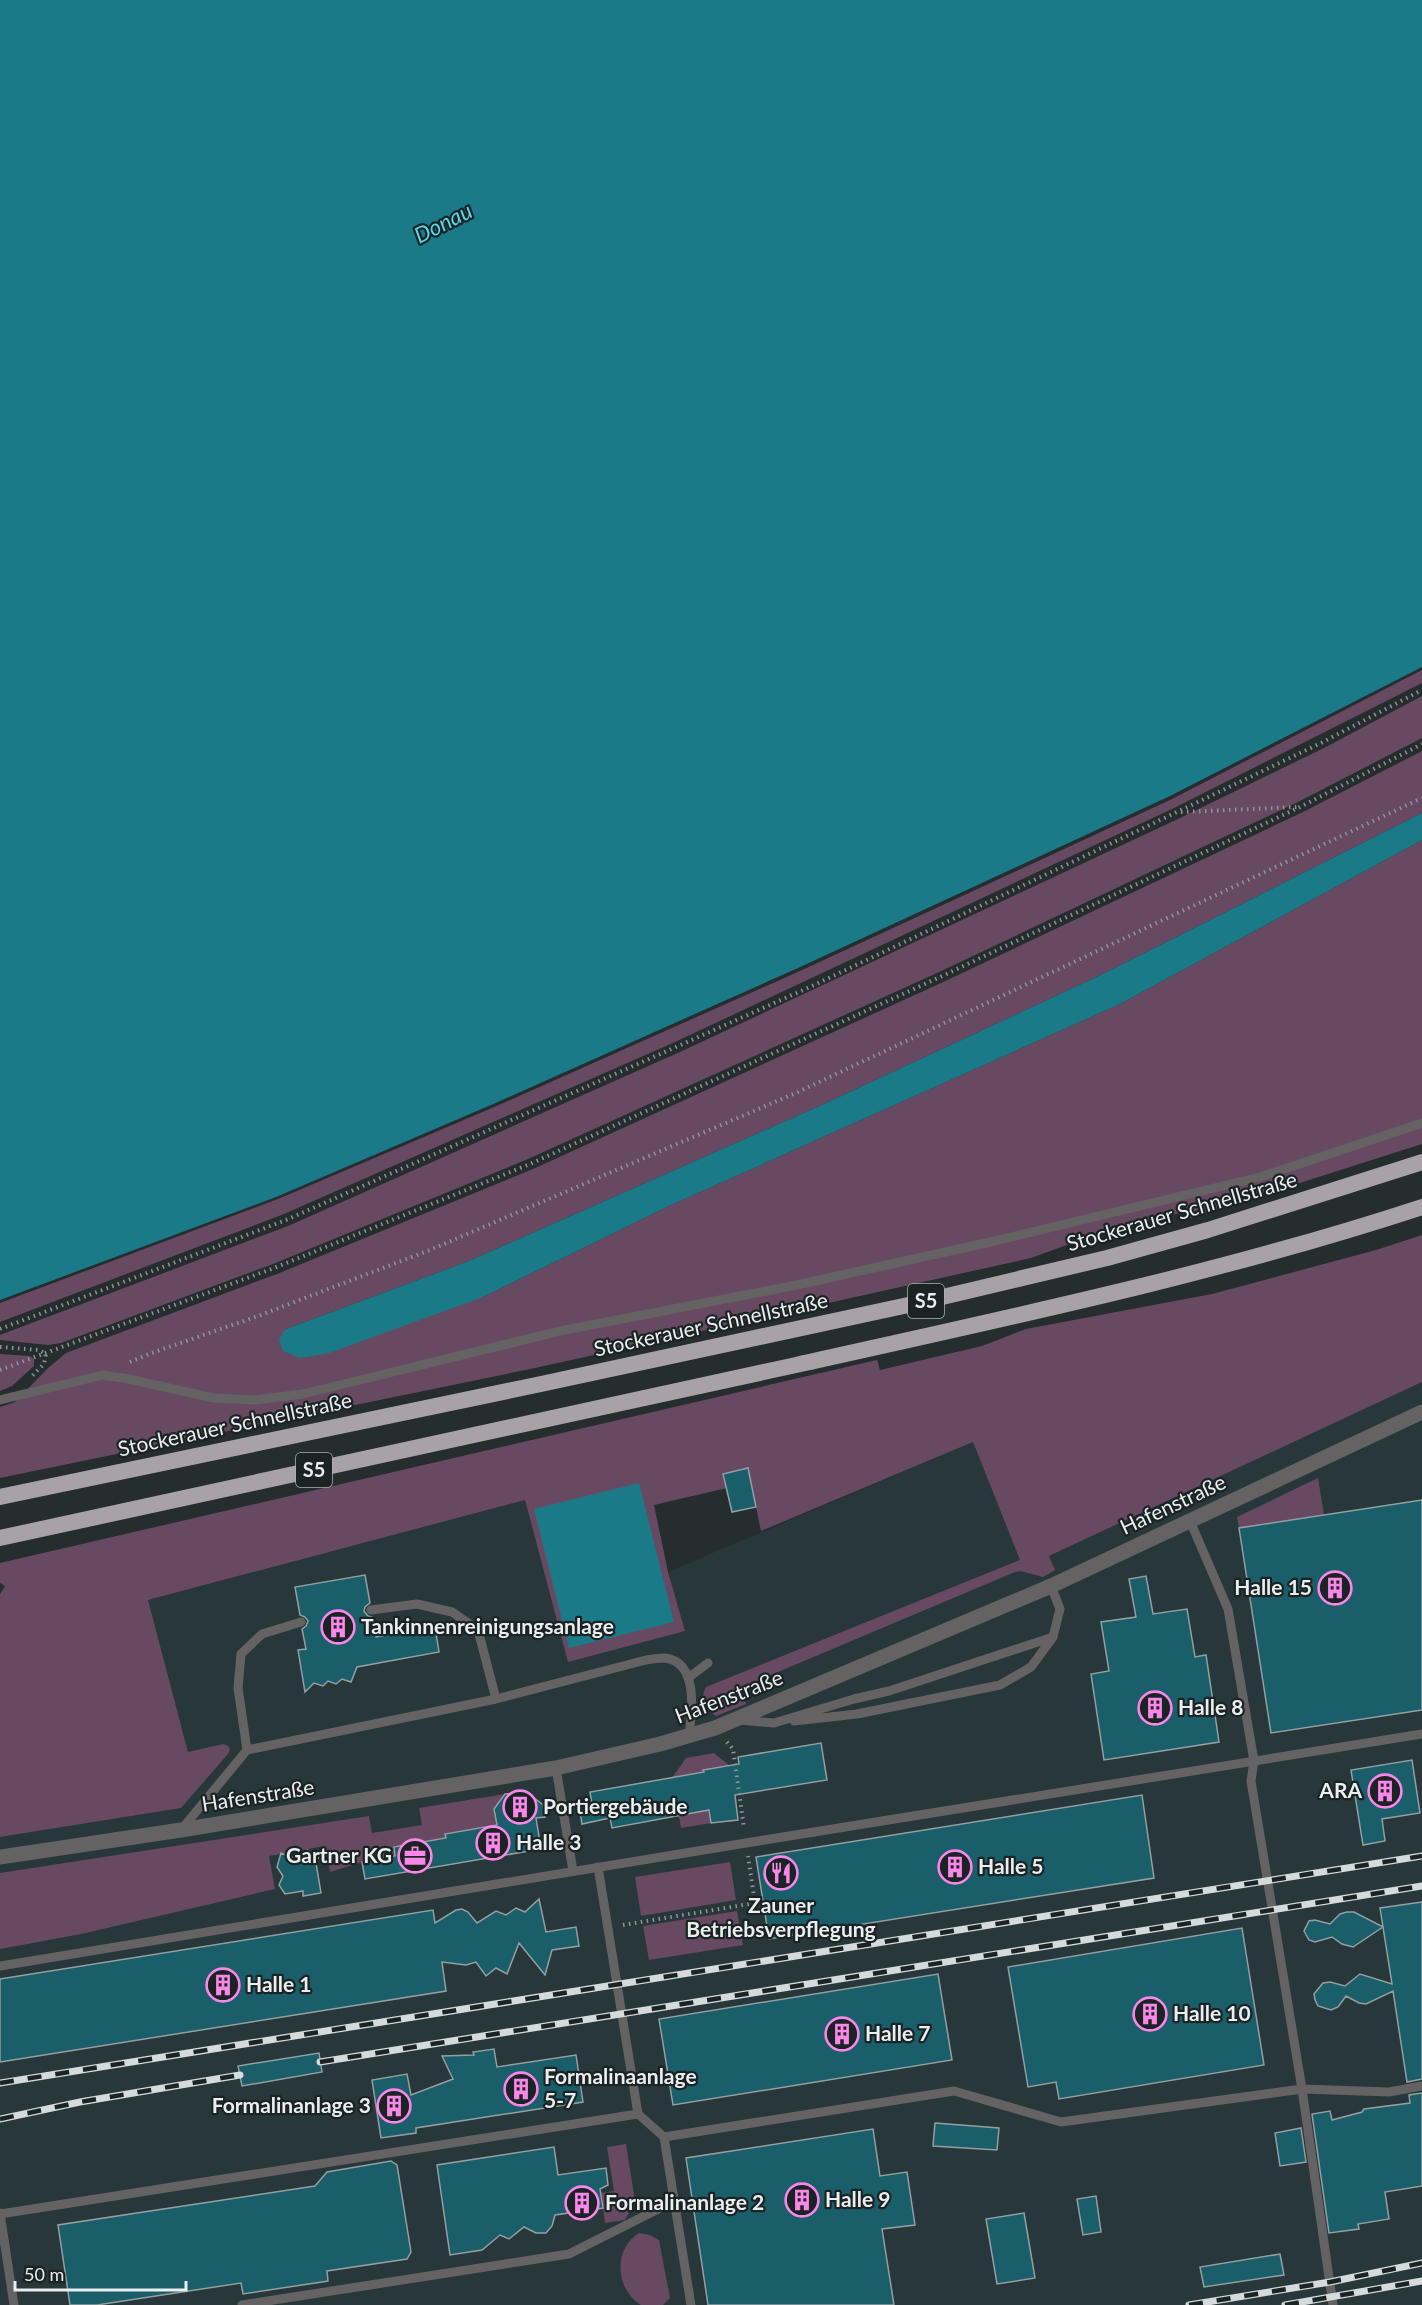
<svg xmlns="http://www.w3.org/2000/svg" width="1422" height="2305" font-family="Lato,sans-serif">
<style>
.built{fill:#27373a}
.green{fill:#674a62}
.water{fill:#1b7a88}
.building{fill:#195e69;stroke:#959fa1;stroke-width:1.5}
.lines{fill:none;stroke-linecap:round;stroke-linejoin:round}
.path{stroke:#8f9597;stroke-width:4;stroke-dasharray:1.5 4.5;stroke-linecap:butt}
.service{stroke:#656264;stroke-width:9}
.minor{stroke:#656264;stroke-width:15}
.trunk{stroke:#a8a2a7;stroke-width:16}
.rail-casing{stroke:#d5dadb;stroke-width:7}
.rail{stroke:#1b2325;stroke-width:4.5;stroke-dasharray:14;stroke-linecap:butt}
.labels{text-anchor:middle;stroke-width:4.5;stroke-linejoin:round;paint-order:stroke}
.shield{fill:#1b2325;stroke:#abb1b2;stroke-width:1.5}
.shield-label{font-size:20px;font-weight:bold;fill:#e9eeef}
.street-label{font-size:21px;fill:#e9eeef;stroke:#1b2325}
.poi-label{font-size:21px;font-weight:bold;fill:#e9eeef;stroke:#1b2325;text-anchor:start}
.water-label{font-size:22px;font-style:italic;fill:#58d8ed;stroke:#1b2325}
</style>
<rect width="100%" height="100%" fill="#252d2f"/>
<path class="built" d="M 1422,1382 L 1422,2305 L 0,2305 L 0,1837 L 181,1808 L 223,1744 L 188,1753 L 148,1600 L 525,1500 L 568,1661 L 684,1631 L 668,1572 L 973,1442 L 1025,1572 L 1055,1570 L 1049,1556 Z"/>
<path class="green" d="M 1422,670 L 1422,683 L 1174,808 L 675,1042 L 284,1214 L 0,1322 L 0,1303 L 278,1199 L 492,1108 L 800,971 L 1172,799 Z
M 1422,696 L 1422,738 L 1298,802 L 937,973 L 528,1159 L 273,1264 L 61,1343 L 48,1345 L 0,1340 L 0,1335 L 288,1226 L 680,1052 L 1180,818 L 1324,748 Z
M 1422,751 L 1422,813 L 1105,973 L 824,1104 L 469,1261 L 286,1329 L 483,1297 L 669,1206 L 1120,1004 L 1422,840 L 1422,1144 L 1190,1218 L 1187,1211 L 1083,1239 L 1031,1258 L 535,1368 L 0,1478 L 0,1407 L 15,1402 L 48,1368 L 66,1353 L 277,1274 L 533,1169 L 941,983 L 1303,812 Z
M 1422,1235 L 1422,1382 L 1049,1556 L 1055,1570 L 1043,1577 L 1020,1571 L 1015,1572 L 740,1688 L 746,1704 L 716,1716 C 706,1708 699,1700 706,1687 L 1020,1560 L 973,1442 L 761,1531 L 748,1468 L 724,1474 L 727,1488 L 654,1505 L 668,1572 L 685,1631 L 568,1662 L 525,1500 L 148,1600 L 188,1752 L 223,1744 L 228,1746 L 230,1749 L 228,1754 L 181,1808 L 0,1837 L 0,1594 L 5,1586 L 0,1583 L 0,1563 L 877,1360 L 880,1370 L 982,1346 L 1026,1329 L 1212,1294 L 1376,1250 Z
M 0,1354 L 30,1356 L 34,1359 L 34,1366 L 12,1386 L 0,1391 Z
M 1318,1478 L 1324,1515 L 1239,1528 L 1237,1517 Z
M 714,1753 L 730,1766 L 704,1770 L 711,1823 L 681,1828 L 672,1778 L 686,1758 Z
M 505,1794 L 494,1809 L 497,1825 L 446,1838 L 394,1847 L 395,1856 L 362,1862 L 330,1872 L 325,1846 L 269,1856 L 275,1889 L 81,1934 L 0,1949 L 0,1873 L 369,1816 L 372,1833 L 422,1825 L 419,1808 Z
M 730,1862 L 736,1900 L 641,1916 L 635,1877 Z
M 737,1911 L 743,1945 L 649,1960 L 643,1926 Z
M 626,2144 L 635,2201 L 625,2220 L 605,2223 L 601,2193 L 614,2191 L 607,2147 Z
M 639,2233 L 650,2235 L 659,2240 L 670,2298 L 663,2305 L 641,2305 C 615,2289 613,2249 639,2233 Z"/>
<path class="water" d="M 0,0 L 1422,0 L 1422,667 L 1170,796 L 798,968 L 491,1105 L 276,1197 L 0,1300 Z
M 1422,813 L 1422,840 L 1120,1004 L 669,1206 L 483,1297 L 329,1353 L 300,1358 L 283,1351 L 279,1339 L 286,1329 L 469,1261 L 824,1104 L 1105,973 Z
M 639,1483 L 674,1622 L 569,1648 L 534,1509 Z"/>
<path class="building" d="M 748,1468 L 756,1507 L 732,1512 L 723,1474 Z
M 1422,1500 L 1422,1710 L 1271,1733 L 1239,1528 Z
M 365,1575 L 370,1603 L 365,1607 L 364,1611 L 368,1616 L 372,1617 L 376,1637 L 435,1627 L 439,1652 L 357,1667 L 351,1682 L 342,1679 L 336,1684 L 328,1681 L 323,1686 L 314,1683 L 305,1692 L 298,1650 L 306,1649 L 302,1629 L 306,1626 L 308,1621 L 305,1617 L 300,1615 L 295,1587 Z
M 1146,1576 L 1153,1614 L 1187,1609 L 1195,1657 L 1206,1655 L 1219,1742 L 1104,1760 L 1091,1674 L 1109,1671 L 1101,1622 L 1136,1617 L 1129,1579 Z
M 821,1743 L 827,1780 L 735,1795 L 738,1820 L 711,1823 L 709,1810 L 612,1828 L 610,1818 L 582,1824 L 579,1806 L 592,1804 L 590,1792 L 704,1772 L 703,1770 L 739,1764 L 738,1757 Z
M 1412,1760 L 1420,1813 L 1382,1819 L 1385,1841 L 1363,1845 L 1351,1770 Z
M 517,1793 L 524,1798 L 533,1797 L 543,1805 L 545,1817 L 536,1818 L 541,1849 L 365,1879 L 362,1862 L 395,1856 L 394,1847 L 446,1838 L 445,1834 L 497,1825 L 494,1809 L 505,1794 Z
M 1142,1795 L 1154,1878 L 769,1939 L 756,1857 Z
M 307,1850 L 319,1856 L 316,1863 L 321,1893 L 303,1896 L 303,1891 L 285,1894 L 279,1885 L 283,1876 L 277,1867 L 281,1853 L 296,1859 Z
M 539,1899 L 546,1932 L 576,1927 L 579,1946 L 552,1950 L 545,1975 L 519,1943 L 507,1974 L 496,1968 L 486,1976 L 476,1962 L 466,1965 L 442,1962 L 446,1991 L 0,2062 L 0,1979 L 433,1910 L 435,1923 L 456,1910 L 462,1909 L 468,1912 L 477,1923 L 496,1911 L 506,1915 L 516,1908 L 525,1912 Z
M 1422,1902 L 1422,2079 L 1407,2082 L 1393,1991 L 1366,2004 L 1359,2003 L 1346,1996 L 1338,2007 L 1331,2010 L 1318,2006 L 1315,2000 L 1314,1994 L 1323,1983 L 1330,1982 L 1345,1986 L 1360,1974 L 1392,1984 L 1383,1927 L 1353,1947 L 1342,1944 L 1332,1937 L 1315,1942 L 1309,1940 L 1304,1931 L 1309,1921 L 1315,1920 L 1330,1924 L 1340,1914 L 1347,1912 L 1354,1912 L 1383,1927 L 1380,1908 Z
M 1242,1928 L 1264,2065 L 1059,2099 L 1056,2082 L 1028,2087 L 1008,1967 Z
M 938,1974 L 952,2060 L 673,2105 L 659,2019 Z
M 494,2049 L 497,2067 L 576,2055 L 583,2102 L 416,2128 L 416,2133 L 381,2138 L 372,2080 L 407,2074 L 411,2095 L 453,2079 L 442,2056 L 474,2055 L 473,2052 Z
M 319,2053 L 322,2072 L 242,2086 L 238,2066 Z
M 1422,2093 L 1422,2186 L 1385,2192 L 1389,2219 L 1358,2224 L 1359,2229 L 1329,2233 L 1312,2114 L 1330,2111 L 1332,2120 L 1362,2112 L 1364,2109 L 1410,2103 L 1409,2095 Z
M 935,2123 L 999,2128 L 997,2150 L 933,2146 Z
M 1301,2128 L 1306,2162 L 1280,2166 L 1275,2133 Z
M 873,2129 L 880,2176 L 907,2172 L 915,2225 L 882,2229 L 894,2305 L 708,2305 L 686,2158 Z
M 554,2147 L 558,2175 L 606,2168 L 608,2185 L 600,2189 L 603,2208 L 555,2215 L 552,2226 L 546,2233 L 536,2233 L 524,2227 L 509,2239 L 500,2235 L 482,2250 L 450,2255 L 437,2165 Z
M 391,2161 L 397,2165 L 411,2252 L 407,2259 L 327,2271 L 328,2281 L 243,2294 L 241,2283 L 97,2305 L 70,2305 L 58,2225 L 315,2186 L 327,2172 Z
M 1096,2196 L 1101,2232 L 1083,2235 L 1077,2199 Z
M 1024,2213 L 1035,2278 L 997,2284 L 986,2219 Z
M 1280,2254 L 1284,2275 L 1204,2287 L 1200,2267 Z"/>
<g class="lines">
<path class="path" d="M 1181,812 L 1297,807
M 0,1329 L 286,1220 L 676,1047 L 810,987 L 1177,812 L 1321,743 L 1422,690
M 0,1347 L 39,1350 L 46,1354 L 44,1364 L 32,1376
M 130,1362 L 149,1354 L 258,1316 L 430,1250 L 798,1092 L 1422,798
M 0,1370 L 274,1268 L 530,1164 L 938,978 L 1300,807 L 1422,744
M 727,1742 L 733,1749 L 744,1828
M 623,1925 L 755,1903 L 748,1856"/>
<path class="service" d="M 0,1400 L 103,1375 L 129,1379 L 213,1398 L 255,1400 L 303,1394 L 560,1331 L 797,1285 L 995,1241 L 1260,1177 L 1422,1123
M 1190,1521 L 1228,1609 L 1254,1761 L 1251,1781 L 1302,2089 L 1333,2305
M 371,1610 L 417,1604 L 452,1612 L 478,1630 L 496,1699
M 688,1678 L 708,1663
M 739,1720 L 774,1723 L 854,1699 L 889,1691 L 1053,1637 L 1060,1609 L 1051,1586
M 794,1721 L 857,1714 L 1000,1685 L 1031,1667 L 1053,1637
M 247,1750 L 238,1688 L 241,1654 L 262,1634 L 301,1622
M 556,1768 L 573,1871
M 181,1830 L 247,1750 L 496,1699 L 646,1660 C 652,1659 659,1658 665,1658 C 699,1662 692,1713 689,1735
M 598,1867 L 638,2114 L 664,2137 L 691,2305
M 0,1966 L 746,1843 L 1422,1734
M 664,2137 L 954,2091 L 1061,2122 L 1302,2089 L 1389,2092 L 1422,2086
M 0,2213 L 14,2305
M 0,2214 L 638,2114
M 242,2305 L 569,2254 L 674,2201"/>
<path class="minor" d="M 0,1857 L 181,1830 L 556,1768 L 660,1744 L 715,1728 L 1051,1586 L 1422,1412"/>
<path class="trunk" d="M 0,1497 L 541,1384 L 913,1304 L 1107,1258 L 1208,1230 L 1422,1162
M 0,1538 C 265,1480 531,1423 796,1365 C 1006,1318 1218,1274 1422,1207"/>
<defs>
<path id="rail" d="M 320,2062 L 1422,1886
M 0,2083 L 1422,1856
M 0,2119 L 80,2102 L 240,2075
M 1189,2305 L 1330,2282 L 1422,2263
M 1285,2305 L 1422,2281"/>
</defs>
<use href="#rail" class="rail-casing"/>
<use href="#rail" class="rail"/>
</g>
<defs>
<symbol id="building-ring" viewBox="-11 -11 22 22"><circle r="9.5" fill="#1b2325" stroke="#f987e8" stroke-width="1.5"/><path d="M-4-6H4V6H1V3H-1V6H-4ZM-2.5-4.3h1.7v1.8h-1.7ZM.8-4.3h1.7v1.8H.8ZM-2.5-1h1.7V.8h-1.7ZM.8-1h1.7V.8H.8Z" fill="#f987e8"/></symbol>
<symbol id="office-ring" viewBox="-11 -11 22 22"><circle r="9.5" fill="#1b2325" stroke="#f987e8" stroke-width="1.5"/><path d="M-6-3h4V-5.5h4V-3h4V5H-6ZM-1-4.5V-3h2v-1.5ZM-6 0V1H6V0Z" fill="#f987e8"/></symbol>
<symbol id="restaurant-ring" viewBox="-11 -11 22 22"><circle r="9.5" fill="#1b2325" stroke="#f987e8" stroke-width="1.5"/><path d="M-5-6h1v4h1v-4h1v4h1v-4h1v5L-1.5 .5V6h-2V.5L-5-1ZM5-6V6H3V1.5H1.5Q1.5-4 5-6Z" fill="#f987e8"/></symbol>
</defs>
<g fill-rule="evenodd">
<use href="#building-ring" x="1316" y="1569" width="38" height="38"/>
<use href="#building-ring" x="319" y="1608" width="38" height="38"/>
<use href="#building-ring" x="1136" y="1689" width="38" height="38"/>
<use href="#building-ring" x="1366" y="1772" width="38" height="38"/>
<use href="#building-ring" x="501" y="1788" width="38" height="38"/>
<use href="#building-ring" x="474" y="1824" width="38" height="38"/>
<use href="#office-ring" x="396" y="1837" width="38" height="38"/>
<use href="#building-ring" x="936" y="1848" width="38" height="38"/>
<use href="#restaurant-ring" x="762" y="1854" width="38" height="38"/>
<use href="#building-ring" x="204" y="1966" width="38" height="38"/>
<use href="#building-ring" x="1131" y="1995" width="38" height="38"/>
<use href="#building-ring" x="823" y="2015" width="38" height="38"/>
<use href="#building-ring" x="502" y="2070" width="38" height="38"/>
<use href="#building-ring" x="375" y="2087" width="38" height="38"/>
<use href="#building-ring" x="783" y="2181" width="38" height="38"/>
<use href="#building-ring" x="563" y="2184" width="38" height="38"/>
</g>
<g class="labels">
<g class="shield">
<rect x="908" y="1284" width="36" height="34" rx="4.5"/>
<rect x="296" y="1453" width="36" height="34" rx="4.5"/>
</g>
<g class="shield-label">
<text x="926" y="1308">S5</text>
<text x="314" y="1477">S5</text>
</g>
<g class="street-label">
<text transform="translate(1182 1212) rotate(-16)" y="7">Stockerauer Schnellstraße</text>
<text transform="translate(711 1325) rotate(-12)" y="7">Stockerauer Schnellstraße</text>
<text transform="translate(235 1425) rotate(-12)" y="7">Stockerauer Schnellstraße</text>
<text transform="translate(1173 1505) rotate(-25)" y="7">Hafenstraße</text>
<text transform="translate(729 1697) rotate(-21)" y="7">Hafenstraße</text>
<text transform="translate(258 1796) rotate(-9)" y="7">Hafenstraße</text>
</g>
<g class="poi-label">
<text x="1312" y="1595" text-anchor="end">Halle 15</text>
<text x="361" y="1634">Tankinnenreinigungsanlage</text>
<text x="1178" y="1715">Halle 8</text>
<text x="1362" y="1798" text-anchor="end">ARA</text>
<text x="543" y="1814">Portiergebäude</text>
<text x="516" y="1850">Halle 3</text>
<text x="392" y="1863" text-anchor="end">Gartner KG</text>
<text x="978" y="1874">Halle 5</text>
<text x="781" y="1913" text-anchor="middle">Zauner<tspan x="781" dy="24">Betriebsverpflegung</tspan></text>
<text x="246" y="1992">Halle 1</text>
<text x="1173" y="2021">Halle 10</text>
<text x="865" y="2041">Halle 7</text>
<text x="544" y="2084">Formalinaanlage<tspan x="544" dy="24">5-7</tspan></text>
<text x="371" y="2113" text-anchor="end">Formalinanlage 3</text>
<text x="825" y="2207">Halle 9</text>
<text x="605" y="2210">Formalinanlage 2</text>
</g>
<g class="water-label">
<text transform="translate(443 223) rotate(-27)" y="8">Donau</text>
</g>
</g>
<path d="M15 2281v9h171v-9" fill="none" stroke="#e9eeef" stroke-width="3"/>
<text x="24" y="2281" font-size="18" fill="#e9eeef" stroke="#1b2325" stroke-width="4.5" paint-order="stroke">50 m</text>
</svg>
